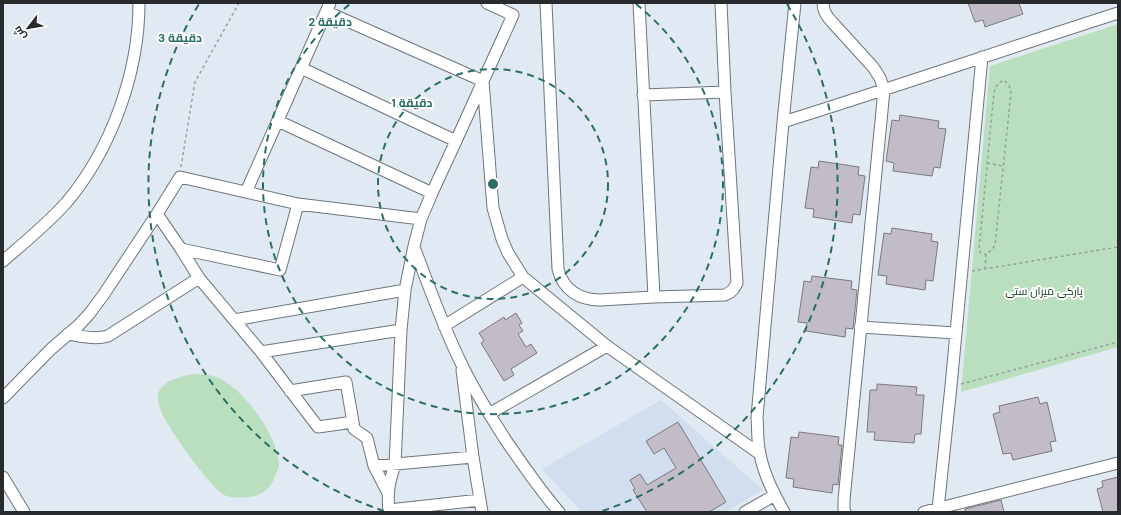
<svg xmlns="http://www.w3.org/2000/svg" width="1121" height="515" font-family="'DM Sans',Cairo,sans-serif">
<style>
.built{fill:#d0deed}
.green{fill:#badfbf}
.building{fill:#c2bcc7;stroke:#7d7881}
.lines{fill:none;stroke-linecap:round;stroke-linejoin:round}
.minor-casing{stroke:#6d757d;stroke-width:13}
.path{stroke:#979ea4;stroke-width:1.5;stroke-dasharray:3 3;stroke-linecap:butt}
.minor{stroke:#fff;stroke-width:11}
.ring{fill:none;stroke:#296f63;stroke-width:2;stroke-dasharray:7 5}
.labels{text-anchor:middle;stroke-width:4;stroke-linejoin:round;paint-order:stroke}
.park-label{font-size:11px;fill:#0c3618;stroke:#fff}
.centre{fill:#296f63;stroke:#fff;stroke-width:2}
.ring-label{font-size:12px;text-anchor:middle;font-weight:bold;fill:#296f63;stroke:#fff;stroke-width:4;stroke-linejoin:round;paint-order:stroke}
</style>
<rect width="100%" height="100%" fill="#e1eaf3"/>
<path class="built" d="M 661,400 L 763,490 L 726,512 L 582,512 L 542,469 Z"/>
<path class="green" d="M 1118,24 L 1118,347 L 961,392 L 990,66 Z
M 192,374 C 200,375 209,374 216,377 C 242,386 279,437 279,465 C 279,469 275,475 274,479 C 270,489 259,497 248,497 C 241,498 231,498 224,495 C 210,487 168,428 162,413 C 160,409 157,400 158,395 C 160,381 181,377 192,374 Z"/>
<path class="building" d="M 968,3 L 1019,3 L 1023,14 L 985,27 L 983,20 L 975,22 Z
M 900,115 L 939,121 L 938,128 L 946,129 L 940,168 L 934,167 L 932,176 L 893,171 L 894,163 L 886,161 L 892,120 L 899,121 Z
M 819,161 L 859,167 L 858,175 L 865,176 L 860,215 L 853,214 L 852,223 L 813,217 L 814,209 L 805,208 L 811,167 L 818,168 Z
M 892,228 L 932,234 L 931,241 L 938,242 L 933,281 L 926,280 L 925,290 L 886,284 L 887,276 L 878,275 L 884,233 L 891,234 Z
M 812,276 L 852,281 L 851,289 L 857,290 L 853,329 L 846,328 L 845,337 L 806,331 L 807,323 L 798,322 L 804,281 L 811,282 Z
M 516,313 L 522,323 L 519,325 L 523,331 L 518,334 L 526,347 L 531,344 L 537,353 L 511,369 L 514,375 L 504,381 L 481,343 L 484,341 L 479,333 L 504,317 L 505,320 Z
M 877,384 L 917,387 L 916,395 L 924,395 L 921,434 L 915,434 L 914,443 L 874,440 L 875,432 L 867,432 L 870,390 L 877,390 Z
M 1038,397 L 1040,404 L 1047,402 L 1056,441 L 1050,442 L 1052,451 L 1013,460 L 1011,453 L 1003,454 L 993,414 L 1000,412 L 999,406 Z
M 678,422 L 726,502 L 709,512 L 647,512 L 633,490 L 635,489 L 630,480 L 640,474 L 647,485 L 676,468 L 664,448 L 654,454 L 646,441 Z
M 799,432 L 839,437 L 838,445 L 842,445 L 838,485 L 833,484 L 832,493 L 793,487 L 794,479 L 786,478 L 791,437 L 798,438 Z
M 1118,477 L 1118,512 L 1103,512 L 1097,489 L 1103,487 L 1102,481 Z
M 1001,500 L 1004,512 L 965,512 L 965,509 Z"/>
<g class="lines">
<defs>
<path id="minor" d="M 546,3 L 558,269 C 563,290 580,300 600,300 L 654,297 L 725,295 C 732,292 734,289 737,283 L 725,92 L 721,3
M 639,3 L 654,297
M 823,3 C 823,11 827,17 832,22 L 873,67 L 880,78 L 884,90 L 844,500 L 844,509 L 845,512
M 327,12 L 483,81 L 493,208 L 502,239 L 508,253 L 523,277 L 607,346 L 760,454
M 301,68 L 456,141
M 643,95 L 725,92
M 278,121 L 432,193
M 783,122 C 895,87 1006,49 1118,13
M 246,192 L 330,3
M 157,214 L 181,249 L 199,278 L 261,352 L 318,427 L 353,422 L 354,429 L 367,438 L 374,466 L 388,493
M 414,247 C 429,286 443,327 462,365 C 474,391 490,415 505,439 C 522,464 539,489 559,512
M 181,249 L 280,270 L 298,204
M 3,261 C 25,242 47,224 66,203 C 111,150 139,73 139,3
M 234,320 L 405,290
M 444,326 L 523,277
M 860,327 L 956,333
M 68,334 C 81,336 95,340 108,336 L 199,278
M 261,352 L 401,330
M 462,370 L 473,457 L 482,512
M 290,391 L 346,382 L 353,422
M 3,398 L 51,349 L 79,325 L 90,313 L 104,294 L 157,214 L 180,177 L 298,204 L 421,219
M 489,414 L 607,346
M 374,466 L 473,457
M 3,477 L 24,512
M 938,509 L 951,386 L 982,57
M 389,510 L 480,500
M 389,512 C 387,493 389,482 395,465 L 401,330 L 405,290 L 414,246 L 421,219 L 432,193 L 456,141 L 513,15 L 487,3
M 745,512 L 775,495
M 784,512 C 774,494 764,475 760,454 C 757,442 758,429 757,417 L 783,122 L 795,3
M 924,512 L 1118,463"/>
</defs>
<use href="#minor" class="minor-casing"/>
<path class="path" d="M 987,163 L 1003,166
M 181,167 L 195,82 L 239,3
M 985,269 L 986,254 L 992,250 L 995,245 L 1011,93 L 1009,85 L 1004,80 C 998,83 996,86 994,92 L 979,250 L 981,253 L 986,254
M 972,271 L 1118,247
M 961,384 L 1118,342"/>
<use href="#minor" class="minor"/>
</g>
<g class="ring">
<circle cx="493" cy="184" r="115"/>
<path d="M636 4A230 230 0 1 1 350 4"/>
<path d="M384 511A345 345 0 0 1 199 4M787 4A345 345 0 0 1 602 511"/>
</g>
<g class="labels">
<g class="park-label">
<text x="1044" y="295">پارکی میران ستی</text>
</g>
</g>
<circle cx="493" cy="184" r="6" class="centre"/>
<g class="ring-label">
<text x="330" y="26">2 دقيقة</text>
<text x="180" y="42">3 دقيقة</text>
<text x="412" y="107">1 دقيقة</text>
</g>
<rect width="1121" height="515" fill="none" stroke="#282b2e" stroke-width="8"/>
<g transform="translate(28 28) rotate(239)" stroke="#ffffff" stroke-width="3" paint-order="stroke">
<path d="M0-3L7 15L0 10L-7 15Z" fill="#282b2e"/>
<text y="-6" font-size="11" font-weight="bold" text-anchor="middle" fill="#282b2e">ش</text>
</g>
</svg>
